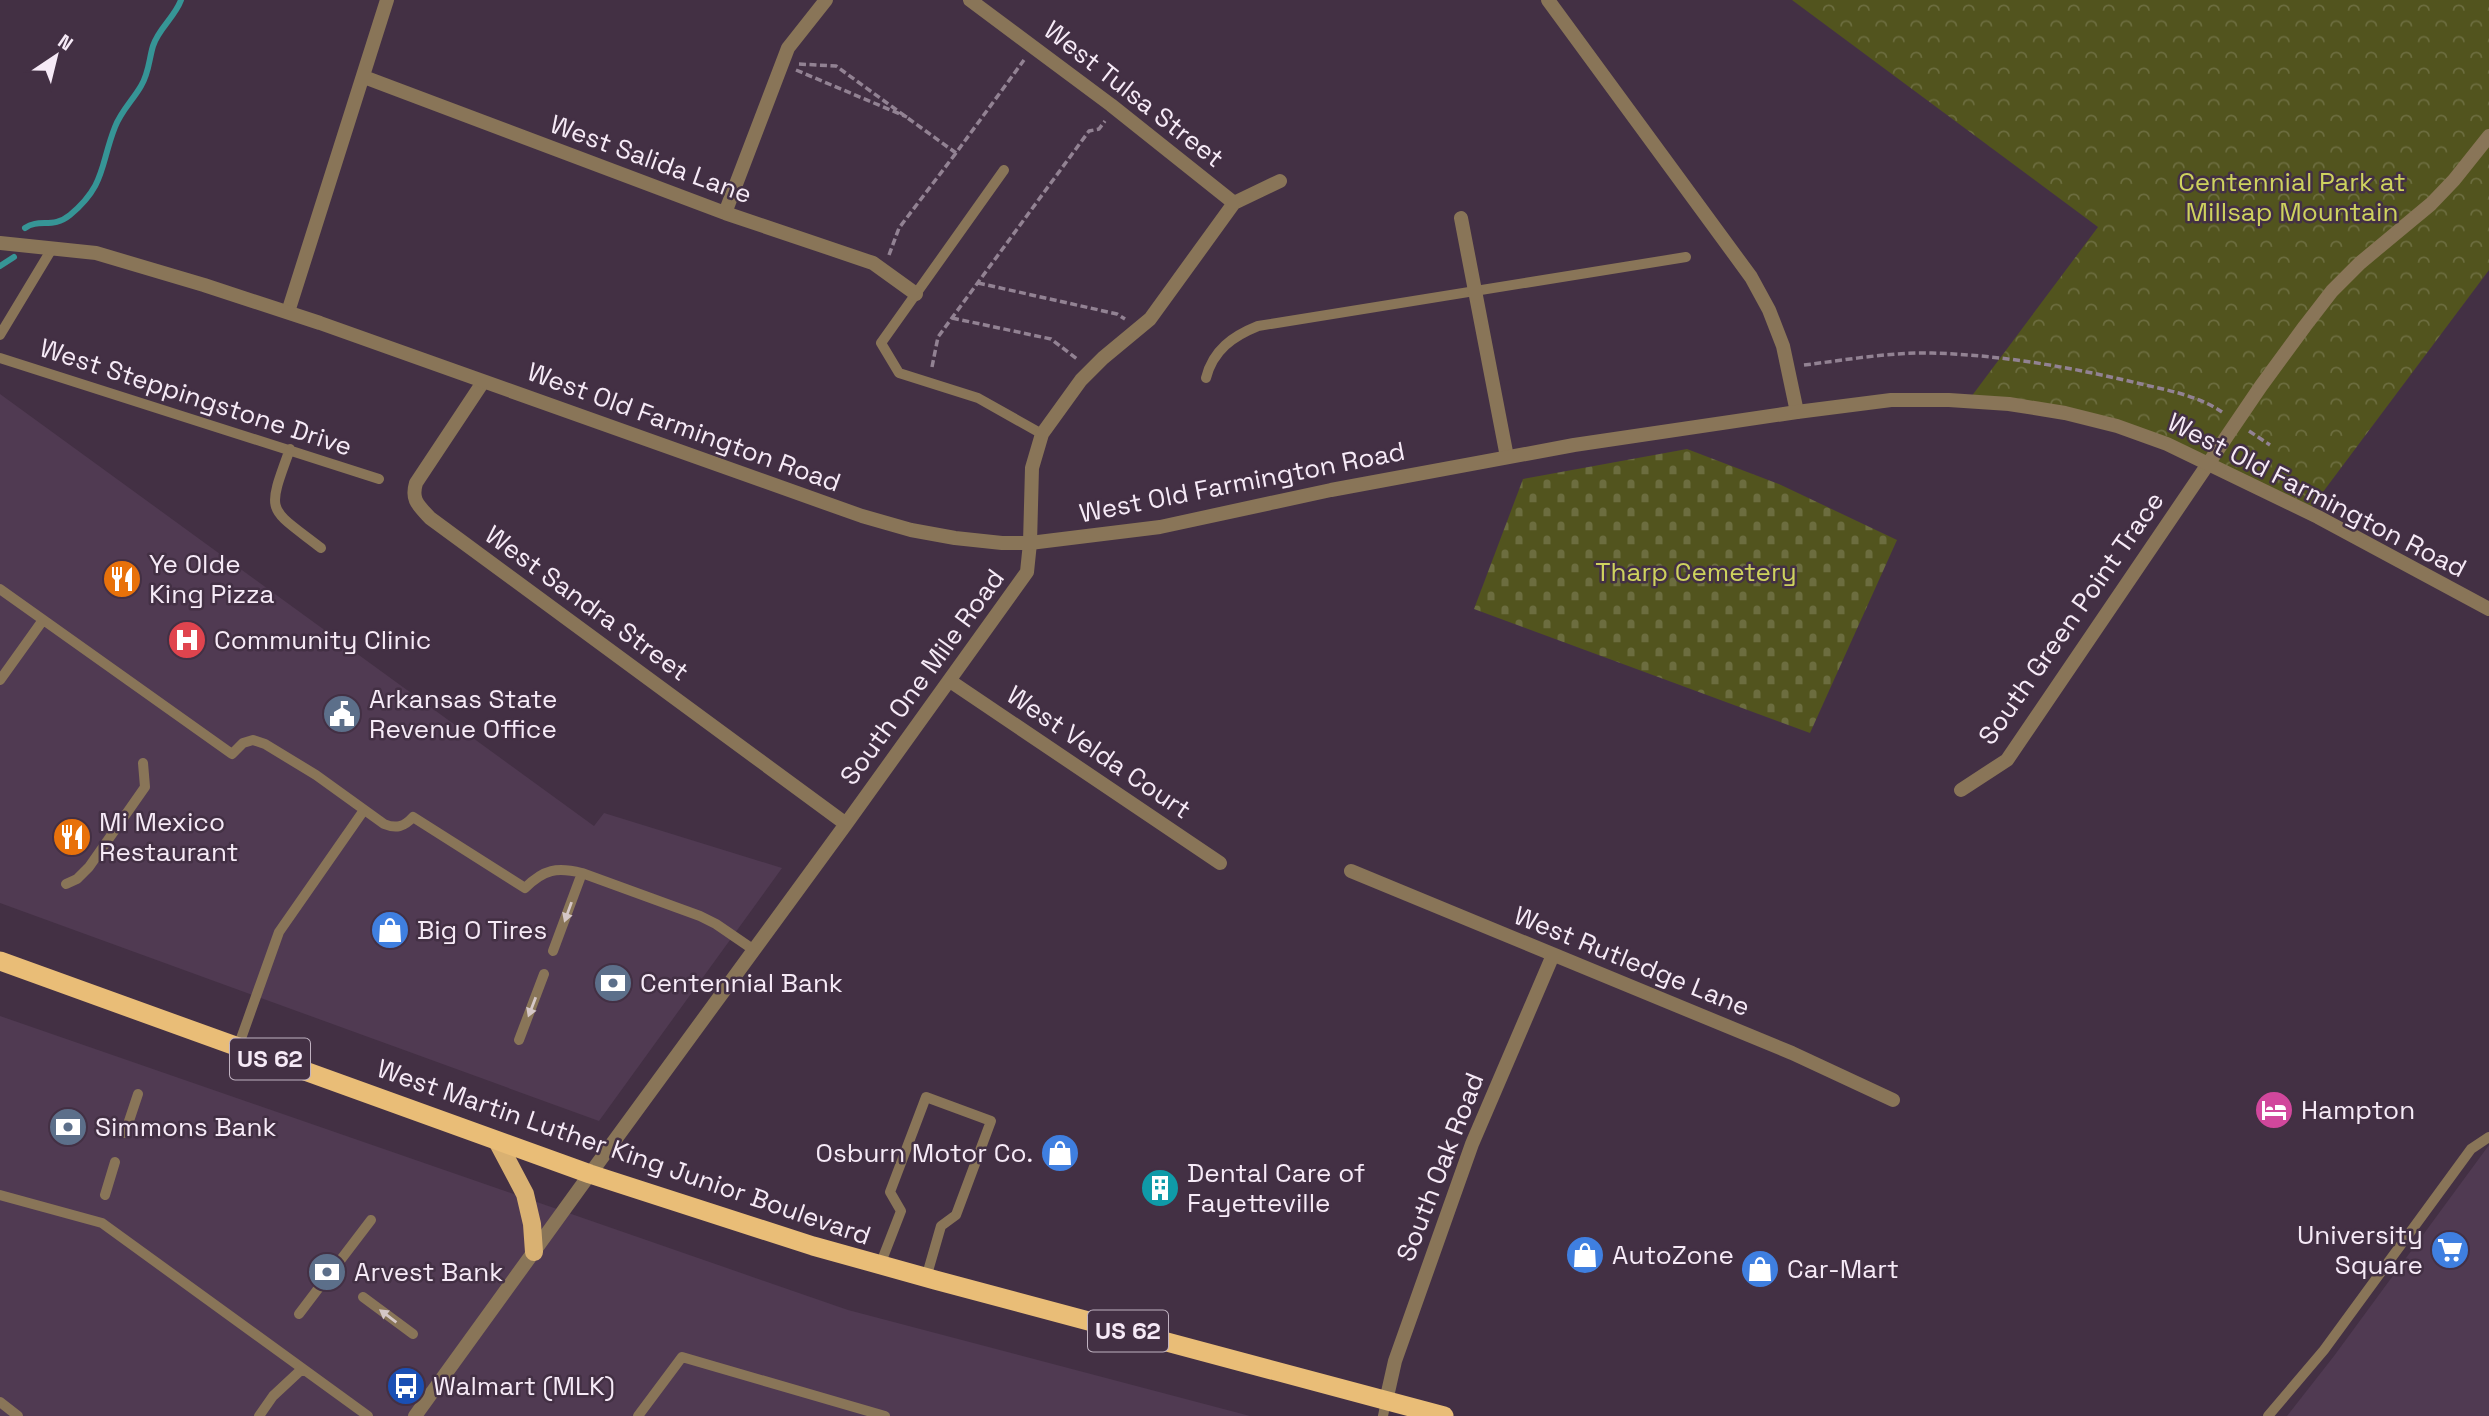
<svg xmlns="http://www.w3.org/2000/svg" width="2489" height="1416" font-family="'Space Grotesk',sans-serif">
<style>
.built{fill:#503a52}
.forest{fill:url(#forest-crowns)}
.cemetery{fill:url(#cemetery-stones)}
.lines{fill:none;stroke-linecap:round;stroke-linejoin:round}
.stream{stroke:#369596;stroke-width:6}
.path{stroke:#928293;stroke-width:3.5;stroke-dasharray:7 3.5;stroke-linecap:butt}
.service{stroke:#897558;stroke-width:10}
.minor{stroke:#897558;stroke-width:14}
.tertiary{stroke:#897558;stroke-width:14}
.primary{stroke:#d9b172;stroke-width:18}
.trunk{stroke:#e9bd77;stroke-width:19}
.oneway{fill:#d5c7c7}
.labels{text-anchor:middle;stroke-width:5;stroke-linejoin:round;paint-order:stroke}
.shield{fill:#433044;stroke:#c0b2c1;stroke-width:2}
.shield-label{font-size:24px;font-weight:bold;fill:#f6eaf7}
.street-label{font-size:26px;fill:#f6eaf7;stroke:#433044}
.park-label{font-size:26px;fill:#ced25e;stroke:#433044}
.poi-label{font-size:26px;fill:#f6eaf7;stroke:#433044;text-anchor:start}
</style>
<defs>
<pattern id="forest-crowns" width="20" height="18" patternUnits="userSpaceOnUse" patternTransform="scale(1.75)"><rect width="20" height="18" fill="#52541e"/><path d="M2 6a3 3 0 1 1 6 0M12 15a3 3 0 1 1 6 0" fill="none" stroke="#6c6d3f"/></pattern>
<pattern id="cemetery-stones" width="16" height="16" patternUnits="userSpaceOnUse" patternTransform="scale(1.75)"><rect width="16" height="16" fill="#52541e"/><path d="M2 7V4a2 2 0 0 1 4 0v3zM10 15v-3a2 2 0 0 1 4 0v3z" fill="#6c6d3f"/></pattern>
</defs>
<rect width="100%" height="100%" fill="#433044"/>
<path class="built" d="M 0,394 L 594,826 L 604,813 L 782,868 L 599,1121 L 0,903 Z
M 0,1016 L 848,1310 L 1250,1416 L 0,1416 Z
M 2489,1145 L 2489,1416 L 2287,1416 L 2334,1356 Z"/>
<path class="forest" d="M 1792,0 L 2489,0 L 2489,270 L 2308,512 L 2117,426 L 1968,401 L 2098,227 Z"/>
<path class="cemetery" d="M 1687,449 L 1781,485 L 1897,540 L 1810,733 L 1474,609 L 1523,479 Z"/>
<g class="lines">
<path class="stream" d="M 25,228 C 39,218 53,229 70,215 C 106,185 100,165 115,127 C 121,111 133,100 141,86 C 149,73 149,59 153,46 C 158,29 175,17 181,0
M 0,266 L 14,257"/>
<path class="path" d="M 799,64 L 836,66 L 956,153 L 1024,60
M 796,70 L 907,117
M 889,255 L 899,228 L 956,153
M 978,283 L 1117,314 L 1125,319
M 952,318 L 1051,339 L 1077,359
M 1804,365 C 1846,360 1890,352 1932,353 C 2001,355 2070,367 2137,383 C 2166,390 2197,395 2222,412
M 932,367 L 938,337 L 1089,131 L 1099,129 L 1105,121
M 2249,431 L 2270,445"/>
<path class="service" d="M 1004,170 L 881,343 L 899,373 L 978,398 L 1042,434
M 0,335 L 53,247
M 0,358 L 379,479
M 1206,378 C 1213,350 1233,336 1258,326 L 1686,257
M 290,449 C 266,515 267,506 321,548
M 0,589 L 232,754 L 243,743 L 253,740 L 265,744 L 316,775 L 384,824 C 396,829 404,827 413,817 L 525,888 C 544,869 557,867 582,873 L 700,916 L 716,924 L 754,950
M 0,680 L 43,620
M 66,884 L 77,879 L 89,867 L 145,787 L 143,763
M 553,951 L 582,873
M 519,1040 L 544,974
M 238,1047 L 279,932 L 364,810
M 125,1133 L 138,1094
M 0,1195 L 102,1223 L 368,1416
M 105,1195 L 115,1162
M 339,1262 L 371,1220
M 880,1265 L 901,1211 L 890,1192 L 926,1097 L 991,1121 L 956,1215 L 941,1226 L 926,1278
M 363,1297 L 413,1334
M 299,1314 L 321,1285
M 0,1402 L 18,1416
M 259,1416 L 273,1396 L 302,1369
M 638,1416 L 682,1357 L 885,1416
M 1383,1416 L 1386,1401
M 2268,1416 L 2324,1350 L 2471,1149 L 2489,1137"/>
<path class="minor" d="M 970,0 L 1111,105 L 1234,203
M 1548,0 L 1751,277 L 1769,310 L 1783,346 L 1797,412
M 364,77 L 725,213 L 873,263 L 916,294
M 725,213 L 788,48 L 826,0
M 1461,218 L 1507,457
M 288,312 L 387,0
M 483,382 L 416,483 C 411,500 418,505 430,518 L 846,824
M 950,681 L 1220,863
M 1961,790 L 2007,760 L 2261,386 L 2305,326 L 2332,291 L 2360,263 L 2431,204 L 2454,180 L 2489,136
M 1351,871 L 1792,1053 L 1893,1100
M 590,1174 L 846,824 L 1027,572 L 1030,543 L 1032,468 L 1042,434 L 1081,380 L 1103,358 L 1150,319 L 1234,203 L 1280,181
M 1386,1401 L 1395,1361 L 1472,1144 L 1553,955"/>
<path class="tertiary" d="M 0,243 L 96,253 L 204,285 L 320,323 L 862,516 L 911,530 L 955,538 L 1002,543 L 1030,543 L 1160,527 L 1331,490 L 1574,445 L 1797,412 L 1891,400 L 1949,400 L 2009,404 L 2065,413 L 2117,426 L 2167,444 L 2318,517 L 2489,609
M 415,1416 L 590,1174"/>
<path class="primary" d="M 497,1141 L 525,1194 L 532,1224 L 534,1252"/>
<path class="trunk" d="M 0,961 L 590,1174 L 813,1246 L 935,1280 L 1444,1416"/>
</g>
<defs><path id="oneway-solid" d="M-6-.8H1V-3.2L6.5 0L1 3.2V.8H-6Z" transform="scale(1.75)"/></defs>
<g class="oneway">
<use href="#oneway-solid" transform="translate(568 912) rotate(110)"/>
<use href="#oneway-solid" transform="translate(532 1007) rotate(111)"/>
<use href="#oneway-solid" transform="translate(388 1316) rotate(-143)"/>
</g>
<defs>
<symbol id="restaurant-disc" viewBox="-11 -11 22 22"><circle r="9.5" fill="#e8710a" stroke="#433044"/><path d="M-5-6h1v4h1v-4h1v4h1v-4h1v5L-1.5 .5V6h-2V.5L-5-1ZM5-6V6H3V1.5H1.5Q1.5-4 5-6Z" fill="#fff"/></symbol>
<symbol id="hospital-disc" viewBox="-11 -11 22 22"><circle r="9.5" fill="#e0444e" stroke="#433044"/><path d="M-5-5h3v3.5h4V-5h3V5h-3V1.5h-4V5h-3Z" fill="#fff"/></symbol>
<symbol id="civic-disc" viewBox="-11 -11 22 22"><circle r="9.5" fill="#5c6f8a" stroke="#433044"/><path d="M-.6-6.5H3V-4.5H.6V-3L4-1V1h2V6H-6V1h2V-1L-.6-3ZM-1.2 2.5V6h2.4V2.5Z" fill="#fff"/></symbol>
<symbol id="shop-disc" viewBox="-11 -11 22 22"><circle r="9.5" fill="#3f7fe0" stroke="#433044"/><path d="M-5-2.5h2.3a2.7 3.5 0 0 1 5.4 0H5L5.5 6h-11ZM-1.5-2.5h3a1.5 2.3 0 0 0-3 0Z" fill="#fff"/></symbol>
<symbol id="bank-disc" viewBox="-11 -11 22 22"><circle r="9.5" fill="#5c6f8a" stroke="#433044"/><path d="M-6-4H6V4H-6ZM0-2.3a2.3 2.3 0 1 0 0 4.6a2.3 2.3 0 1 0 0-4.6Z" fill="#fff"/></symbol>
<symbol id="hotel-disc" viewBox="-11 -11 22 22"><circle r="9.5" fill="#d1479c" stroke="#433044"/><path d="M-6-4.5h1.5V1H6V5H4.5V3h-9V5H-6ZM-4 0a1.8 1.8 0 1 1 3.6 0ZM.5 0V-2.5h3Q6-2.5 6 0Z" fill="#fff"/></symbol>
<symbol id="building-disc" viewBox="-11 -11 22 22"><circle r="9.5" fill="#0f9aa8" stroke="#433044"/><path d="M-4-6H4V6H1V3H-1V6H-4ZM-2.5-4.3h1.7v1.8h-1.7ZM.8-4.3h1.7v1.8H.8ZM-2.5-1h1.7V.8h-1.7ZM.8-1h1.7V.8H.8Z" fill="#fff"/></symbol>
<symbol id="supermarket-disc" viewBox="-11 -11 22 22"><circle r="9.5" fill="#3f7fe0" stroke="#433044"/><path d="M-6-5.5h2.5l.6 2H6L4.5 2H-2.5L-4.4-4H-6ZM-1.5 3.2a1.3 1.3 0 1 0 .1 0ZM3 3.2a1.3 1.3 0 1 0 .1 0Z" fill="#fff"/></symbol>
<symbol id="bus-disc" viewBox="-11 -11 22 22"><circle r="9.5" fill="#1a4fb4" stroke="#433044"/><path d="M-5-6H5V4H4V6H2V4H-2V6H-4V4H-5ZM-3.5-4V0h7V-4ZM-3.5 1.2v1.5H-2V1.2ZM2 1.2v1.5H3.5V1.2Z" fill="#fff"/></symbol>
</defs>
<g fill-rule="evenodd">
<use href="#restaurant-disc" x="100" y="557" width="44" height="44"/>
<use href="#hospital-disc" x="165" y="618" width="44" height="44"/>
<use href="#civic-disc" x="320" y="692" width="44" height="44"/>
<use href="#restaurant-disc" x="50" y="815" width="44" height="44"/>
<use href="#shop-disc" x="368" y="908" width="44" height="44"/>
<use href="#bank-disc" x="591" y="961" width="44" height="44"/>
<use href="#hotel-disc" x="2252" y="1088" width="44" height="44"/>
<use href="#bank-disc" x="46" y="1105" width="44" height="44"/>
<use href="#shop-disc" x="1038" y="1131" width="44" height="44"/>
<use href="#building-disc" x="1138" y="1166" width="44" height="44"/>
<use href="#supermarket-disc" x="2428" y="1228" width="44" height="44"/>
<use href="#shop-disc" x="1563" y="1233" width="44" height="44"/>
<use href="#shop-disc" x="1738" y="1247" width="44" height="44"/>
<use href="#bank-disc" x="305" y="1250" width="44" height="44"/>
<use href="#bus-disc" x="384" y="1364" width="44" height="44"/>
</g>
<g class="labels">
<g class="shield">
<rect x="230" y="1038.5" width="80" height="41" rx="5"/>
<rect x="1088" y="1310.5" width="80" height="41" rx="5"/>
</g>
<g class="shield-label">
<text x="270" y="1067">US 62</text>
<text x="1128" y="1339">US 62</text>
</g>
<g class="street-label">
<text transform="translate(1134 94) rotate(38)" y="9">West Tulsa Street</text>
<text transform="translate(651 159) rotate(20)" y="9">West Salida Lane</text>
<text transform="translate(196 397) rotate(18)" y="9">West Steppingstone Drive</text>
<text transform="translate(684 427) rotate(20)" y="9">West Old Farmington Road</text>
<text transform="translate(1242 482) rotate(-11)" y="9">West Old Farmington Road</text>
<text transform="translate(2317 495) rotate(27)" y="9">West Old Farmington Road</text>
<text transform="translate(587 603) rotate(36)" y="9">West Sandra Street</text>
<text transform="translate(2071 618) rotate(-55)" y="9">South Green Point Trace</text>
<text transform="translate(922 677) rotate(-54)" y="9">South One Mile Road</text>
<text transform="translate(1099 752) rotate(34)" y="9">West Velda Court</text>
<text transform="translate(1632 961) rotate(22)" y="9">West Rutledge Lane</text>
<text transform="translate(624 1152) rotate(19)" y="9">West Martin Luther King Junior Boulevard</text>
<text transform="translate(1440 1167) rotate(-69)" y="9">South Oak Road</text>
</g>
<g class="park-label">
<text x="2292" y="191">Centennial Park at<tspan x="2292" dy="30">Millsap Mountain</tspan></text>
<text x="1696" y="581">Tharp Cemetery</text>
</g>
<g class="poi-label">
<text x="149" y="573">Ye Olde<tspan x="149" dy="30">King Pizza</tspan></text>
<text x="214" y="649">Community Clinic</text>
<text x="369" y="708">Arkansas State<tspan x="369" dy="30">Revenue Office</tspan></text>
<text x="99" y="831">Mi Mexico<tspan x="99" dy="30">Restaurant</tspan></text>
<text x="417" y="939">Big O Tires</text>
<text x="640" y="992">Centennial Bank</text>
<text x="2301" y="1119">Hampton</text>
<text x="95" y="1136">Simmons Bank</text>
<text x="1033" y="1162" text-anchor="end">Osburn Motor Co.</text>
<text x="1187" y="1182">Dental Care of<tspan x="1187" dy="30">Fayetteville</tspan></text>
<text x="2423" y="1244" text-anchor="end">University<tspan x="2423" dy="30">Square</tspan></text>
<text x="1612" y="1264">AutoZone</text>
<text x="1787" y="1278">Car-Mart</text>
<text x="354" y="1281">Arvest Bank</text>
<text x="433" y="1395">Walmart (MLK)</text>
</g>
</g>
<g transform="translate(56 56) rotate(35)" stroke="#433044" stroke-width="5" paint-order="stroke">
<path d="M0-5L12 26L0 18L-12 26Z" fill="#f6eaf7"/>
<text y="-10" font-size="19" font-weight="bold" text-anchor="middle" fill="#f6eaf7">N</text>
</g>
</svg>
